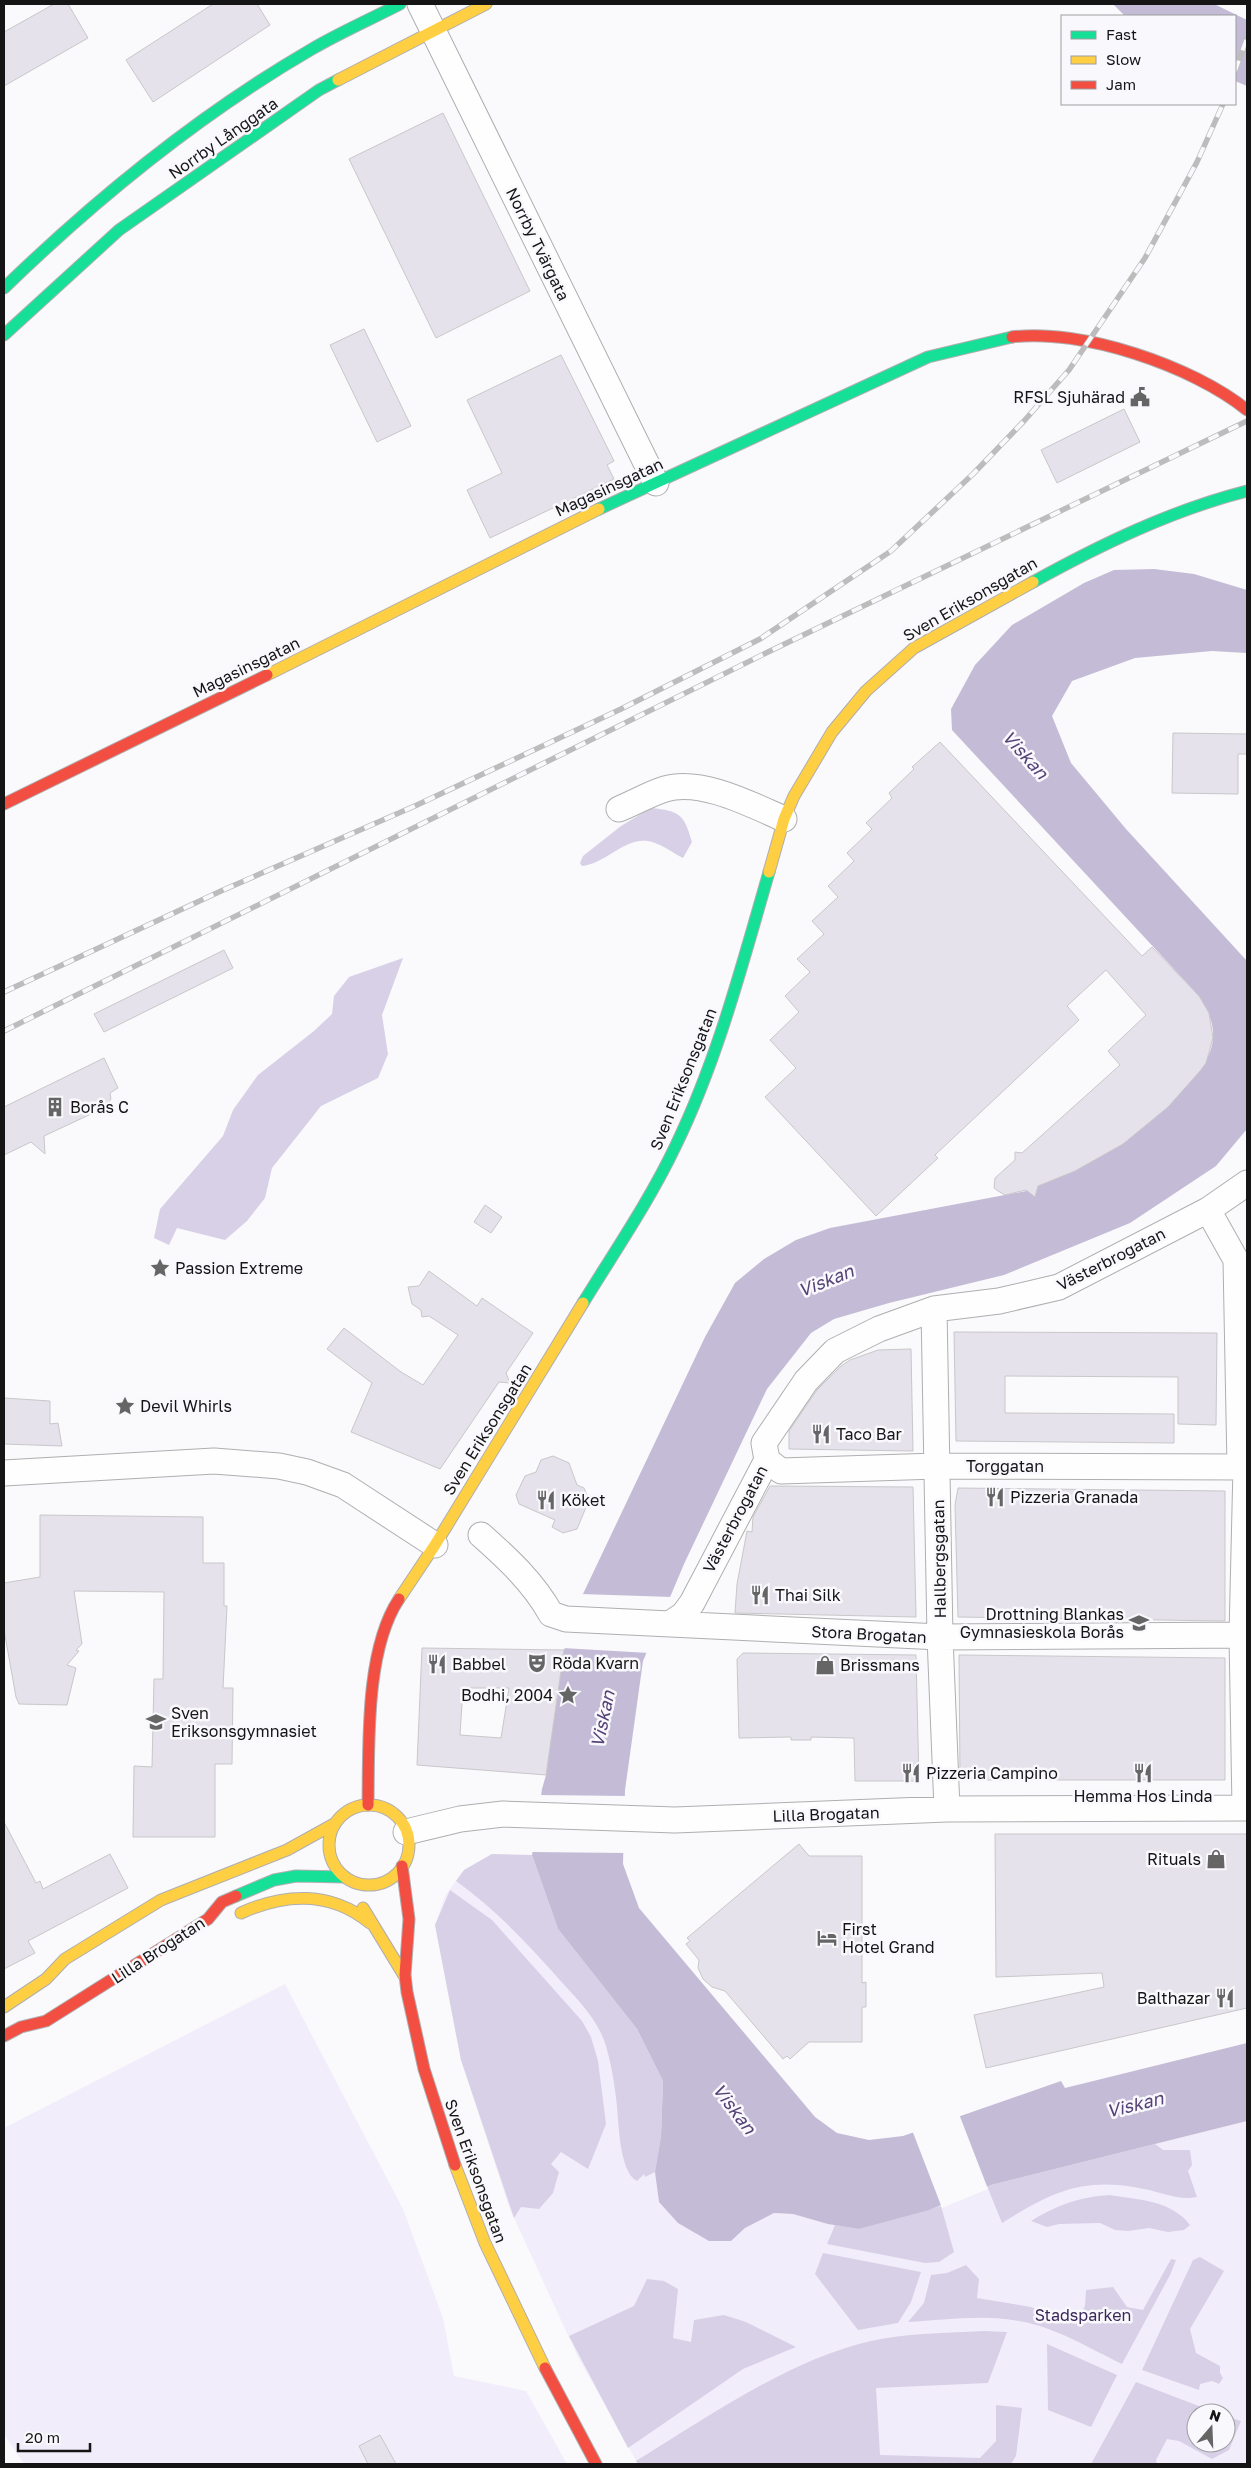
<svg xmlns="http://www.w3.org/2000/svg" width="1251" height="2468" font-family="'Golos Text',sans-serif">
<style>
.green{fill:#f2edfb;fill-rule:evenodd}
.forest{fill:#d8d0e7}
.water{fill:#c4bbd7}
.pier{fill:#faf9fb}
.building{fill:#e6e2eb;stroke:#c8c7c9;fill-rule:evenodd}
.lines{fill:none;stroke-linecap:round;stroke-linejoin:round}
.street-casing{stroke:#afaeb0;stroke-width:27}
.fast-casing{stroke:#afaeb0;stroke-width:13}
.slow-casing{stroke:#afaeb0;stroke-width:13}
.jam-casing{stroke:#afaeb0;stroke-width:13}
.street{stroke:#fefefe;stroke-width:25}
.fast{stroke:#16e098;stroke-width:11}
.slow{stroke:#ffcf43;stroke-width:11}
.jam{stroke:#f24e42;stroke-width:11}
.rail-casing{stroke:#bcbcbc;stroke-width:5.5}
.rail{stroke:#f9f8fc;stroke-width:4;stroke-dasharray:11;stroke-linecap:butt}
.labels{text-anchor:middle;stroke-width:5;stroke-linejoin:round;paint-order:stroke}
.street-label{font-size:16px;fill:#151516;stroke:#f9f8fc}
.poi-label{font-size:16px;fill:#151516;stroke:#f9f8fc;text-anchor:start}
.park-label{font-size:16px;fill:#3b285a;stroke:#f9f8fc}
.water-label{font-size:18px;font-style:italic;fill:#554377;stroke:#f9f8fc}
</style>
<rect width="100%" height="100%" fill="#faf9fb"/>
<path class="green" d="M 492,1854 L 532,1855 L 558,1929 L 661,2136 L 731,2241 L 745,2228 L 774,2213 L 793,2214 L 835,2225 L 941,2206 L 991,2185 L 1247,2121 L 1247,2464 L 638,2464 L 578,2357 L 509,2207 L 461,2060 L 435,1925 L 445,1896 L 464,1870 ZM 1196,2413 L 1226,2413 L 1226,2443 L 1196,2443 Z
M 285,1984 L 403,2209 L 443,2318 L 454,2376 L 526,2391 L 567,2464 L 24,2464 L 4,2434 L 4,2128 Z"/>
<path class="forest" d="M 651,808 C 680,811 684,814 692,842 L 683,858 C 673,853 659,842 647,841 C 624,838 605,864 582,866 L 580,863 L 583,856 L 621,826 Z
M 403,958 L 382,1015 L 388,1054 L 378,1078 L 321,1106 L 272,1168 L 265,1198 L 247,1221 L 225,1240 L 177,1228 L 169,1245 L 154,1238 L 160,1209 L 223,1136 L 233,1110 L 258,1075 L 314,1031 L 332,1014 L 334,996 L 349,977 Z
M 492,1854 L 532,1855 L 558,1929 L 637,2029 L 663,2081 L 661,2136 L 655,2172 L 645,2177 L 644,2174 L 637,2181 C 618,2171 619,2118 616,2098 C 614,2081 611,2063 606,2046 C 598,2019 576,1998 558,1978 C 526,1942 495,1909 456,1881 L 464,1870 Z
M 450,1890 L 492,1920 L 582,2021 L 591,2037 L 598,2061 L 606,2124 L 588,2169 L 561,2152 L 551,2164 L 559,2172 L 553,2193 L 539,2209 L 521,2207 L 514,2218 L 461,2060 L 435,1925 Z
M 1155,2144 L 1163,2150 L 1190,2150 L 1192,2165 L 1188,2171 L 1197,2197 C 1179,2201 1161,2192 1144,2189 C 1083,2176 1052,2192 1002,2223 L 987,2186 Z
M 1110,2195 C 1139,2200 1171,2200 1190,2225 L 1184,2230 L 1168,2232 L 1149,2228 L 1128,2231 L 1115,2230 L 1100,2223 L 1059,2224 L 1047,2227 L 1031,2221 C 1058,2205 1078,2197 1110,2195 Z
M 941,2206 L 954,2252 L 939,2262 L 925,2263 L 827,2244 L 835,2225 L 859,2229 Z
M 823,2253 L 921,2272 L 911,2302 L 898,2323 L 858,2330 L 815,2274 Z
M 1200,2257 L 1224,2271 L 1190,2329 L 1196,2353 L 1220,2366 L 1220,2373 L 1223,2378 L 1219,2384 L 1212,2381 L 1200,2384 L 1199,2390 L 1142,2370 L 1193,2260 Z
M 1171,2259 L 1176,2260 L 1170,2275 L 1122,2364 C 1089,2348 1055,2327 1019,2321 C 983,2314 944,2320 908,2322 L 924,2303 L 931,2275 L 947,2273 L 966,2265 L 979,2279 L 977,2298 L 1031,2307 L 1076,2324 L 1085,2306 L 1086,2290 L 1113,2287 L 1127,2307 L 1143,2310 Z
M 647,2279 L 664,2281 L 678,2289 L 673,2338 L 691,2342 L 694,2320 L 724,2315 L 746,2322 L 796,2347 L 743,2369 L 628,2448 L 569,2336 L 634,2306 Z
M 984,2331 L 1007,2332 L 988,2383 L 876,2388 L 880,2455 L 980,2458 L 996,2441 L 996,2405 L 1022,2408 L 1016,2456 L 1011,2464 L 638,2464 L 636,2461 C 708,2417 788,2360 871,2341 C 908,2333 947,2333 984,2331 Z
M 1047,2344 L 1117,2375 L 1091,2427 L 1048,2410 Z
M 1136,2382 L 1217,2413 L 1196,2413 L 1196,2443 L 1226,2443 L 1226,2416 L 1241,2421 L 1229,2450 L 1212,2459 L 1179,2441 L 1167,2439 L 1156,2460 L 1157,2464 L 1091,2464 Z"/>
<path class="water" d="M 1113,4 L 1214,4 L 1247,20 L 1247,86 L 1235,81 L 1235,16 L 1125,16 Z
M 1154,569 L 1194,574 L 1247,590 L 1247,653 L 1212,651 L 1135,658 L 1072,681 L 1052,716 L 1071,763 L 1126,829 L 1247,961 L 1247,1129 L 1216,1166 L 1130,1223 L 1004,1275 L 889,1303 L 834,1319 L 811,1333 L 767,1389 L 684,1564 L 643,1661 L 625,1790 L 623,1864 L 639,1908 L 815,2117 L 837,2133 L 869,2140 L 903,2136 L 1061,2081 L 1065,2088 L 1247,2043 L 1247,2121 L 991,2185 L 929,2210 L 859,2229 L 828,2224 L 793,2214 L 774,2213 L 745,2228 L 731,2241 L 709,2241 L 678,2223 L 659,2202 L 655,2172 L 661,2136 L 663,2081 L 637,2029 L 558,1929 L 532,1855 L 542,1789 L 546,1775 L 564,1650 L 583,1594 L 705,1337 L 735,1283 L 764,1259 L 796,1240 L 830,1228 L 1037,1189 L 1038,1186 C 1099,1162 1144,1134 1188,1084 C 1199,1070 1212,1057 1213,1038 C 1214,1021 1207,1009 1199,996 L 952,730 L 951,709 L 975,665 L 1012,625 L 1084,583 L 1114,570 Z"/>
<path class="pier" d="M 581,1594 L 672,1597 L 649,1653 L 562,1648 Z
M 539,1795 L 627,1796 L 626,1853 L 530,1852 Z
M 959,2114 L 988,2189 L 942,2208 L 912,2130 Z"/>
<path class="building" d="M 54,4 L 68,4 L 88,38 L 4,86 L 4,32 Z
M 213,4 L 257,4 L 270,25 L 153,102 L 126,60 Z
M 443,113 L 530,291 L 436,338 L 349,159 Z
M 364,329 L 411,426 L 377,442 L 330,345 Z
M 561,355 L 614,461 L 607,465 L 614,479 L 490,538 L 467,490 L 502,473 L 467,400 Z
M 1124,409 L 1140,442 L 1057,483 L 1041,450 Z
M 1173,733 L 1247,734 L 1247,754 L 1238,754 L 1238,794 L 1172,793 Z
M 940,742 L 1142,956 L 1152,947 L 1199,996 L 1209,1013 L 1213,1038 L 1206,1063 L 1200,1071 L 1168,1107 L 1123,1144 L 1075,1171 L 1038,1186 L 1035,1197 L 1026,1190 L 1005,1195 L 998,1191 L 994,1188 L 995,1178 L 1015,1160 L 1015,1152 L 1022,1153 L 1120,1065 L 1108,1051 L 1146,1015 L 1106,970 L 1067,1006 L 1079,1020 L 935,1155 L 938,1158 L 876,1216 L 765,1097 L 796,1068 L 770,1040 L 799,1012 L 785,996 L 810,972 L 797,959 L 824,934 L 812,921 L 838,897 L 828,886 L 854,861 L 847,853 L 872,829 L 866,823 L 892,798 L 889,793 L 914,769 L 912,767 Z
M 224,950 L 233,968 L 104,1032 L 94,1014 Z
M 104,1058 L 118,1088 L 110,1093 L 111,1099 L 104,1108 L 44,1136 L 45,1154 L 31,1142 L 4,1155 L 4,1107 Z
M 485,1205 L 502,1217 L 491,1233 L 474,1222 Z
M 429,1271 L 477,1306 L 482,1298 L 533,1333 L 506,1373 L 510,1383 L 499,1382 L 440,1469 L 351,1432 L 372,1383 L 327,1349 L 344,1328 L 401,1372 L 423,1385 L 458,1335 L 429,1316 L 422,1317 L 421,1310 L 412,1304 L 408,1287 L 419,1286 Z
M 954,1332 L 1217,1333 L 1216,1425 L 1178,1424 L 1178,1377 L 1005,1376 L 1005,1413 L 1174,1414 L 1174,1443 L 956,1441 Z
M 911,1349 L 913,1451 L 789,1449 L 789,1431 L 817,1390 L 841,1366 L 850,1360 L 878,1350 Z
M 4,1398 L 50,1401 L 50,1424 L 58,1423 L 62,1446 L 4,1444 Z
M 553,1456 L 569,1463 L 577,1485 L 584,1488 L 589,1500 L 577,1529 L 563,1533 L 552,1527 L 555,1520 L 519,1504 L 516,1495 L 525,1476 L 536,1472 L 541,1460 Z
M 770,1486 L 913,1487 L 916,1617 L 735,1613 L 737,1584 L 747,1531 L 752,1532 L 753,1517 Z
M 958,1488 L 1225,1491 L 1225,1621 L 958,1617 L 955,1505 Z
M 40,1515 L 203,1517 L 203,1563 L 224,1563 L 224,1606 L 227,1606 L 223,1688 L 233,1688 L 232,1764 L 215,1764 L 215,1837 L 133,1837 L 134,1766 L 152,1767 L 154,1679 L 163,1679 L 164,1592 L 74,1591 L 82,1644 L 76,1650 L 79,1651 L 67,1665 L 76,1668 L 67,1705 L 19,1704 L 16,1697 L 4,1630 L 4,1583 L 40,1577 Z
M 422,1648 L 564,1650 L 546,1775 L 417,1765 ZM 463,1688 L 509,1688 L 501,1738 L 460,1735 Z
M 743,1653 L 916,1655 L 919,1781 L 855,1781 L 854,1738 L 811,1737 L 811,1740 L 791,1740 L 791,1737 L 739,1738 L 737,1659 Z
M 959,1655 L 1225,1658 L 1225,1780 L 966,1780 L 960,1775 Z
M 4,1822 L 36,1883 L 40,1881 L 43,1889 L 110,1854 L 128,1888 L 28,1941 L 35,1953 L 4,1969 Z
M 995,1834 L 1247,1834 L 1247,2008 L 986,2068 L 974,2015 L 1104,1987 L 1102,1973 L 996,1977 Z
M 799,1844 L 809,1856 L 862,1856 L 862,1983 L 866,1982 L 866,2007 L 862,2007 L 862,2042 L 809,2042 L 790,2059 L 787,2056 L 783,2059 L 725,1991 L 712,1987 L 703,1979 L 698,1968 L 699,1960 L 686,1944 L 690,1941 L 687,1938 Z
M 380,2435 L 396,2464 L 368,2464 L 359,2446 Z"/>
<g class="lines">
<defs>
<path id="street" d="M 420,4 L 656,483
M 619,809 C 634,803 649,794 665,789 C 701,778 752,805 784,819
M 1208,1210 L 1236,1260 L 1240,1467
M 934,1309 L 940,1637 L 947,1809
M 767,1460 L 781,1471 L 937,1466 L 1247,1467
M 4,1473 L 214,1461 L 279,1466 L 307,1472 L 343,1485 L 435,1545
M 481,1535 C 508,1559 533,1582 551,1614 L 566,1619 L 940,1637 L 1247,1635
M 671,1623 L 683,1615 L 692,1603 L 767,1460 L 764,1443 L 806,1381 L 835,1351 L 879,1329 L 934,1309 L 999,1301 L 1059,1287 L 1208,1210 L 1247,1183
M 1245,1808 L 1242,1635 L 1246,1467
M 406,1832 L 460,1819 L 503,1814 L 675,1820 L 947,1809 L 1247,1808"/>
<path id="fast" d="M 4,288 C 97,198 200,114 312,49 C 341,32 371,19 400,4
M 4,335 L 119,230 L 319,90 L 338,80
M 599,509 L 928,357 L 1012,337
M 1033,582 C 1100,545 1172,510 1247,491
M 583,1303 C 615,1251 650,1200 676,1145 C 718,1058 742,965 769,872
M 236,1896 L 274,1880 L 296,1876 L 345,1877"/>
<path id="slow" d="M 338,80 L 486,4
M 267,675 L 599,509
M 769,872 L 784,819 L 794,796 L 832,732 L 866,691 L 914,648 L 1033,582
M 399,1599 L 435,1545 L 583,1303
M329 1845a40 40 0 1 1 80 0a40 40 0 1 1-80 0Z
M 363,1908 L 405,1977
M 241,1913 C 285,1893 331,1891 370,1923
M 4,2007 L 46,1979 L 65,1959 L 161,1900 L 287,1850 L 334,1824
M 455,2165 L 485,2243 L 545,2368"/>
<path id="jam" d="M 1012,337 C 1081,328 1193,366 1247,410
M 4,804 L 267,675
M 368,1805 C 369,1745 365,1650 399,1599
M 402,1866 L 409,1919 L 405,1975 L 407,1992 L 424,2069 L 455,2165
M 4,2036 L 21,2027 L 46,2021 L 208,1919 L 222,1902 L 236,1896
M 545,2368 L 596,2464"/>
</defs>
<use href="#street" class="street-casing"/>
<use href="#fast" class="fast-casing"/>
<use href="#slow" class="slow-casing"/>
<use href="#jam" class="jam-casing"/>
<use href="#street" class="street"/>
<use href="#fast" class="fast"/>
<use href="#slow" class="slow"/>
<use href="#jam" class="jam"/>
<defs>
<path id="rail" d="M 1235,71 L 1247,38
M 4,992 L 221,891 L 417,805 L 621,709 L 760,639 L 891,551 L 973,474 L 1024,421 L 1069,370 L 1145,258 L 1197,162 L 1223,104
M 4,1031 L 768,652 L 1247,421"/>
</defs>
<use href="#rail" class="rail-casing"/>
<use href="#rail" class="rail"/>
</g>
<defs>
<symbol id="civic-bare" viewBox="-9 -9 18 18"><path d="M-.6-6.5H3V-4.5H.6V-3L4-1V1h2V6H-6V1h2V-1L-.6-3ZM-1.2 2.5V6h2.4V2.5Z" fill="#656566" stroke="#f9f8fc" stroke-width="2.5" paint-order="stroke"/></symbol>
<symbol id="building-bare" viewBox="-9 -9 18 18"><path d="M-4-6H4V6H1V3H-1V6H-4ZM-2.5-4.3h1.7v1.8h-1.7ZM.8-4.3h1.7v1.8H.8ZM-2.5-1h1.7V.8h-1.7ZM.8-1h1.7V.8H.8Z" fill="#656566" stroke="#f9f8fc" stroke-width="2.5" paint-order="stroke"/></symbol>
<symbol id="sight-bare" viewBox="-9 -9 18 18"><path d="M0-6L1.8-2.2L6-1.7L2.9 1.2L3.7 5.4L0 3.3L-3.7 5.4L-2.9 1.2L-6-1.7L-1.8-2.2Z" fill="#656566" stroke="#f9f8fc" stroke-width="2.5" paint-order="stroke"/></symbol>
<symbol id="restaurant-bare" viewBox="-9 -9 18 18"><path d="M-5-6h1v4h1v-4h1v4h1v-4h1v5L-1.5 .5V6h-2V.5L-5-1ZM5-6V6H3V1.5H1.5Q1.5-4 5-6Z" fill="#656566" stroke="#f9f8fc" stroke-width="2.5" paint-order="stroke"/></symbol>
<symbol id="school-bare" viewBox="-9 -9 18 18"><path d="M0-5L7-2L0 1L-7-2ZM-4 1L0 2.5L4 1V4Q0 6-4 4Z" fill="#656566" stroke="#f9f8fc" stroke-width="2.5" paint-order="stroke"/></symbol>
<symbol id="theatre-bare" viewBox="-9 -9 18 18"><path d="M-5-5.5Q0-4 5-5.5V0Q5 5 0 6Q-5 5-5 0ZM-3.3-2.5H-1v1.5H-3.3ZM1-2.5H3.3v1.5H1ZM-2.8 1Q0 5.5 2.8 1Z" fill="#656566" stroke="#f9f8fc" stroke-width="2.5" paint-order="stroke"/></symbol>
<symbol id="shop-bare" viewBox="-9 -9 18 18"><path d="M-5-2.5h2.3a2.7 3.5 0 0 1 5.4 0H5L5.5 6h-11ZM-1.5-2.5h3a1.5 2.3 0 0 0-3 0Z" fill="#656566" stroke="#f9f8fc" stroke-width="2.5" paint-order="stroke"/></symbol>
<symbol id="hotel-bare" viewBox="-9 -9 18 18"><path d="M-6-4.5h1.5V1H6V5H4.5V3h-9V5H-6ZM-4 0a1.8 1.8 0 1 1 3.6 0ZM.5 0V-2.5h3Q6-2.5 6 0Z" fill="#656566" stroke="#f9f8fc" stroke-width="2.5" paint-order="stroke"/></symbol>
</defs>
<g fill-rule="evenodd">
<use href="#civic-bare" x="1126" y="383" width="28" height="28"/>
<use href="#building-bare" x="41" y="1093" width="28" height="28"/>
<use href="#sight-bare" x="146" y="1254" width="28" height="28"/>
<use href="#sight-bare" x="111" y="1392" width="28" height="28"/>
<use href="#restaurant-bare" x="807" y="1420" width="28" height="28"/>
<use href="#restaurant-bare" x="981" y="1483" width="28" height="28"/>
<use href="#restaurant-bare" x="532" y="1486" width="28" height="28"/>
<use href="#restaurant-bare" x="746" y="1581" width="28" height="28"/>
<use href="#school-bare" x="1125" y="1609" width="28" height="28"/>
<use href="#theatre-bare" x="523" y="1649" width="28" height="28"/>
<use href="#restaurant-bare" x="423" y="1650" width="28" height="28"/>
<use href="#shop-bare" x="811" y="1651" width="28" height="28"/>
<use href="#sight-bare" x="554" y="1681" width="28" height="28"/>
<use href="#school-bare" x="142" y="1708" width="28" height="28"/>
<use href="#restaurant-bare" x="897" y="1759" width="28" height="28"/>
<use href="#restaurant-bare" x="1129" y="1759" width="28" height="28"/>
<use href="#shop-bare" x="1202" y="1845" width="28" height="28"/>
<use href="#hotel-bare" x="813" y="1924" width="28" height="28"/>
<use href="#restaurant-bare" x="1211" y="1984" width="28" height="28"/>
</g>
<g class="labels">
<g class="street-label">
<text transform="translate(223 138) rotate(-35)" y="6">Norrby Långgata</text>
<text transform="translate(538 244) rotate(64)" y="6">Norrby Tvärgata</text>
<text transform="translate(609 487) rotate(-25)" y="6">Magasinsgatan</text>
<text transform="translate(970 599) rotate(-30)" y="6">Sven Eriksonsgatan</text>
<text transform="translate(246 667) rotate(-26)" y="6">Magasinsgatan</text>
<text transform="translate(683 1079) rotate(-68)" y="6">Sven Eriksonsgatan</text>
<text transform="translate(1111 1259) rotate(-27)" y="6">Västerbrogatan</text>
<text transform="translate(487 1429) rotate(-58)" y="6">Sven Eriksonsgatan</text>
<text x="1005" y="1472">Torggatan</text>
<text transform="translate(735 1519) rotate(-62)" y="6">Västerbrogatan</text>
<text transform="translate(939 1559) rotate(-91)" y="6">Hallbergsgatan</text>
<text transform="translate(869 1634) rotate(3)" y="6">Stora Brogatan</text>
<text transform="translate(826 1814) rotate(-2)" y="6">Lilla Brogatan</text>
<text transform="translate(158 1950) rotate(-33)" y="6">Lilla Brogatan</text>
<text transform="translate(476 2171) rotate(70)" y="6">Sven Eriksonsgatan</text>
</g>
<g class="poi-label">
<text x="1125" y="403" text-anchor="end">RFSL Sjuhärad</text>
<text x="70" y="1113">Borås C</text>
<text x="175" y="1274">Passion Extreme</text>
<text x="140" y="1412">Devil Whirls</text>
<text x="836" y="1440">Taco Bar</text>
<text x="1010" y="1503">Pizzeria Granada</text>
<text x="561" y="1506">Köket</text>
<text x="775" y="1601">Thai Silk</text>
<text x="1124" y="1620" text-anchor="end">Drottning Blankas<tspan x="1124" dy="18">Gymnasieskola Borås</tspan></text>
<text x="552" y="1669">Röda Kvarn</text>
<text x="452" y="1670">Babbel</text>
<text x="840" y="1671">Brissmans</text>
<text x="553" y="1701" text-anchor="end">Bodhi, 2004</text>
<text x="171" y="1719">Sven<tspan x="171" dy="18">Eriksonsgymnasiet</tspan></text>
<text x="926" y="1779">Pizzeria Campino</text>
<text x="1143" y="1802" text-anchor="middle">Hemma Hos Linda</text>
<text x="1201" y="1865" text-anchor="end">Rituals</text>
<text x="842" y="1935">First<tspan x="842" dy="18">Hotel Grand</tspan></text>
<text x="1210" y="2004" text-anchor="end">Balthazar</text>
</g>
<g class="park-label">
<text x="1083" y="2321">Stadsparken</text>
</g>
<g class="water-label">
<text transform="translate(1025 755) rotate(48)" y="6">Viskan</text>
<text transform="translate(826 1281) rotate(-22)" y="6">Viskan</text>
<text transform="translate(603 1719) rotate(-78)" y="6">Viskan</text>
<text transform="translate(1135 2105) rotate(-14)" y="6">Viskan</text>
<text transform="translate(734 2109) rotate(53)" y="6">Viskan</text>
</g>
</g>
<rect width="1251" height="2468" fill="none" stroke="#151516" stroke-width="10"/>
<rect x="1061" y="15" width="175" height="90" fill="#f9f8fc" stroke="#9e9da0"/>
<rect x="1071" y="31" width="25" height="8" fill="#16e098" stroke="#9e9da0"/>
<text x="1106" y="40" font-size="15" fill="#151516">Fast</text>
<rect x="1071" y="56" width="25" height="8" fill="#ffcf43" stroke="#9e9da0"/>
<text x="1106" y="65" font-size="15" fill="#151516">Slow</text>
<rect x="1071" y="81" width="25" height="8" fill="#f24e42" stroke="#9e9da0"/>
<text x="1106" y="90" font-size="15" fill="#151516">Jam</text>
<g transform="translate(1211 2428) rotate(19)"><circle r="24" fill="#f9f8fc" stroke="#9e9da0"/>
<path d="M0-4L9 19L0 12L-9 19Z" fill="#656566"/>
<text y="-8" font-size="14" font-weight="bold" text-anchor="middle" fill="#151516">N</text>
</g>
<path d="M18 2443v8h72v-8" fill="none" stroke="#151516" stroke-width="2.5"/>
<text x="25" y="2443" font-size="15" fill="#151516" stroke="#f9f8fc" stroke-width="4" paint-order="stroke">20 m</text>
</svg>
